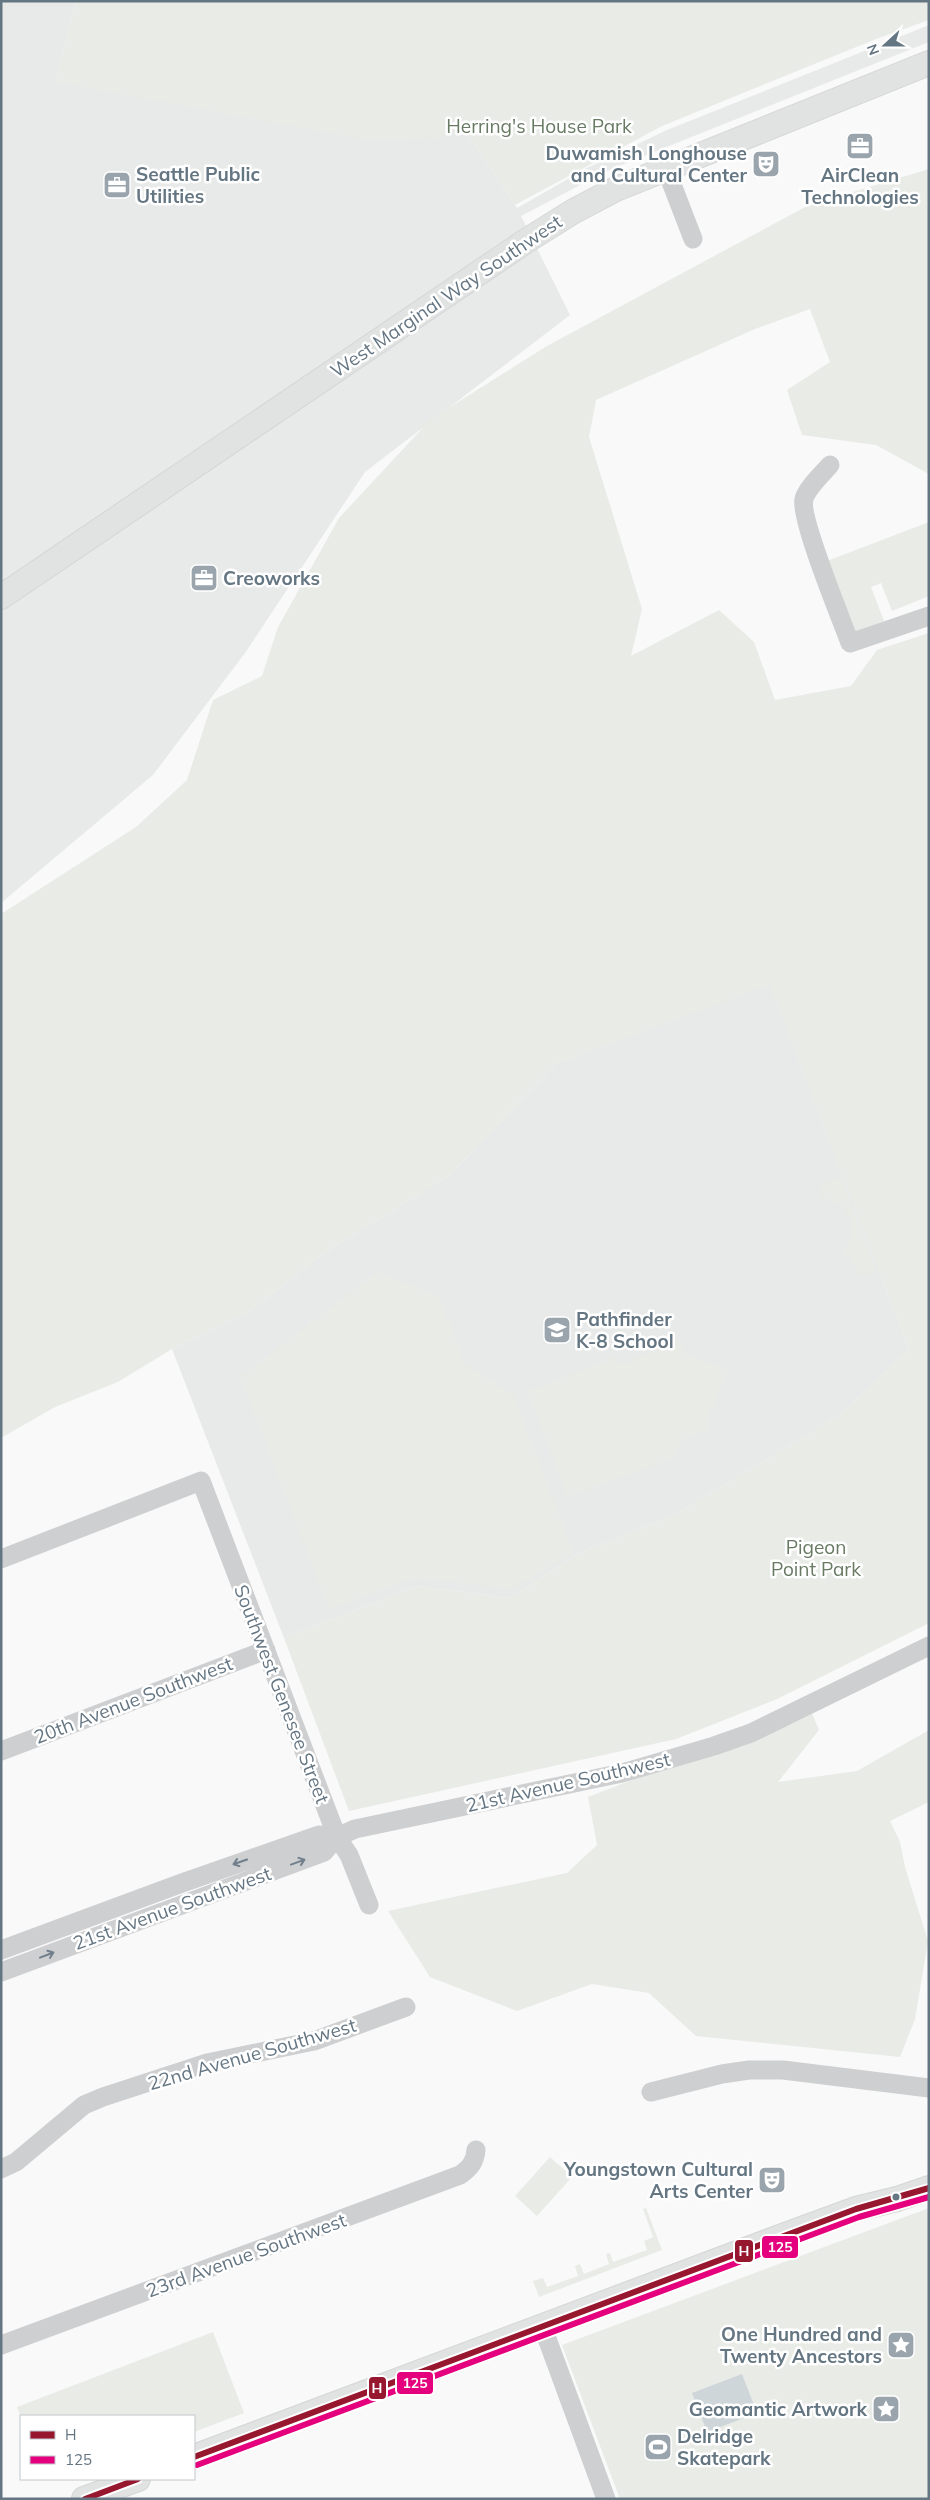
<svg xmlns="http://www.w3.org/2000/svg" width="930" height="2500" font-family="Mulish,sans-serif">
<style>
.built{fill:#e8e9e9}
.green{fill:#e8ebe6}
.water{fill:#ced6d9}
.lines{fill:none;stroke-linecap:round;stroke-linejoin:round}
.major-casing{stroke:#d5d6d7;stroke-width:26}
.minor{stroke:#cecfd0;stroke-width:19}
.major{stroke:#e1e2e2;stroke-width:24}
.bus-1-casing{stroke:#fff;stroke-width:10}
.bus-2-casing{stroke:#fff;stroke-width:10}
.bus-1{stroke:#96172e;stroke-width:6}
.bus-2{stroke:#e5007d;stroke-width:6}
.oneway{stroke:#707f8b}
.bus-dot{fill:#657683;stroke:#fff;stroke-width:2}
.labels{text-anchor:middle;stroke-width:5;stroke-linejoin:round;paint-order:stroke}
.park-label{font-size:19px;fill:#687a64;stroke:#fff}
.poi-label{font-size:19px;font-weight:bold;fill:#657683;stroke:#fff;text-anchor:end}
.street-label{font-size:19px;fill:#657683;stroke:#fff}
.line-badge{stroke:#fff;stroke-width:2}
.badge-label{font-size:14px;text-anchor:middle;font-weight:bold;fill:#fff}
</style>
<rect width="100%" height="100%" fill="#f9f9f9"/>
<path class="built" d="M 1,1 L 76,1 L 55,82 L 462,126 L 517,208 L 587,168 L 667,130 L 929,25 L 929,42 L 609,170 L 521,216 L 570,315 L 365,472 L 245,653 L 153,775 L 1,903 Z
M 770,984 L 909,1350 L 839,1416 L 676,1514 L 578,1554 L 510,1598 L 417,1586 L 284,1638 L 172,1349 L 251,1310 L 324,1253 L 450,1175 L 555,1064 Z"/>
<path class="green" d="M 76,1 L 929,1 L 929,20 L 876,39 L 662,126 L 515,205 L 462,126 L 444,138 L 366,140 L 55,82 Z
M 929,169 L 929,474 L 876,445 L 802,435 L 787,390 L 830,362 L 810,309 L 755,329 L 596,400 L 589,437 L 642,609 L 631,656 L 719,610 L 754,642 L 775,700 L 851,686 L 877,650 L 929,633 L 929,1623 L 777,1699 L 676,1739 L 349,1811 L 284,1638 L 417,1586 L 510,1598 L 578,1554 L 676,1514 L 839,1416 L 909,1350 L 770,985 L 555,1064 L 450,1175 L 324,1253 L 251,1310 L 172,1349 L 118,1382 L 55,1407 L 1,1438 L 1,914 L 136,827 L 187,780 L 213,700 L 262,676 L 278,627 L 339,518 L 431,419 L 547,346 L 807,206 Z
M 929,522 L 929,596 L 892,611 L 881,583 L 871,587 L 884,621 L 855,632 L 827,561 Z
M 841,1177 L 876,1270 L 861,1277 L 844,1252 C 857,1228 853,1203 822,1198 L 821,1185 Z
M 377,1272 L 439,1296 L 465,1364 L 513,1394 L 574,1553 L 511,1589 L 415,1578 L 329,1609 L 240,1377 Z
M 680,1340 L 685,1354 L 729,1370 L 707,1420 L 710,1429 L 683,1440 L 673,1458 L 568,1497 L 527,1391 L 616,1357 L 620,1365 Z
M 812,1713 L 819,1730 L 778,1782 L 857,1771 L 929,1730 L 929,1802 L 890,1821 L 900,1842 L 905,1867 L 928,1941 L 915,2019 L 900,2057 L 696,2036 L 649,1993 L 592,1984 L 517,2011 L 430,1977 L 388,1911 L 567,1873 L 597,1845 L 588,1797 L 642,1776 L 743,1746 Z
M 550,2157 L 572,2177 L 537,2216 L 515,2196 Z
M 646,2208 L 662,2250 L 539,2297 L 533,2281 L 543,2278 L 547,2287 L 578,2276 L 575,2266 L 580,2264 L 584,2274 L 609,2264 L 606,2254 L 610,2253 L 613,2262 L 647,2250 L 644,2241 L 653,2237 L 643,2209 Z
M 929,2208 L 929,2499 L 620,2499 L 562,2345 Z
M 213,2332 L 244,2413 L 194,2432 L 194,2416 L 21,2417 L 17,2407 Z"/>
<path class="water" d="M 742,2374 L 757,2413 L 707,2432 L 692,2393 Z"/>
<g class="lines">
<defs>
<path id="major" d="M 1,597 L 526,241 L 574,211 L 616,189 L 929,63
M 194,2457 L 788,2234 L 856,2209 L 897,2199 L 929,2188
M 84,2499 L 138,2479"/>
</defs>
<use href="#major" class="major-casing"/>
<path class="minor" d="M 666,169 L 693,239
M 830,465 C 822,474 807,488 804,499 C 799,517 842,621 850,643 L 929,616
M 1,1559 L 201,1481 L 337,1837 L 349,1855 L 369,1905
M 1,1751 L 266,1650
M 1,1950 L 182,1883 L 319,1835 L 337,1837 L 355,1829 L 622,1773 L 714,1746 L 751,1733 L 929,1646
M 1,1972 L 324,1852 L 337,1837
M 651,2092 L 722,2074 L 749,2070 L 783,2070 L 929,2088
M 1,2169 L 16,2162 L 84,2105 L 103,2097 L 207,2063 L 314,2041 L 406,2007
M 542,2325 L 606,2499
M 1,2345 L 460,2175 C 470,2168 475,2162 476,2150"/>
<use href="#major" class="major"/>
<defs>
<path id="bus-1" d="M 194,2457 L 856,2209 L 929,2188
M 85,2499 L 138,2479"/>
<path id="bus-2" d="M 197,2465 L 859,2217 L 929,2197"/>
</defs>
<use href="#bus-1" class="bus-1-casing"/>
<use href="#bus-2" class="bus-2-casing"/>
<use href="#bus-1" class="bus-1"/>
<use href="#bus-2" class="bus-2"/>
</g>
<defs><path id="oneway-shaft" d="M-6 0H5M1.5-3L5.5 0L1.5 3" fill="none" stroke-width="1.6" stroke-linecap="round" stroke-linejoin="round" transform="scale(1.25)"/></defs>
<g class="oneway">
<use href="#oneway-shaft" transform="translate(240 1862) rotate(161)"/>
<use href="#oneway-shaft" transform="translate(298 1862) rotate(-20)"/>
<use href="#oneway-shaft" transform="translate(47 1955) rotate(-21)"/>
</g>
<defs>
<symbol id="office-square" viewBox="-11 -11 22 22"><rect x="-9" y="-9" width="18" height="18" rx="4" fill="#99a4ac" stroke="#fff"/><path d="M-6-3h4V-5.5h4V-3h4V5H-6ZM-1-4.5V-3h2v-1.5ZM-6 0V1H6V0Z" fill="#fff"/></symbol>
<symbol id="theatre-square" viewBox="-11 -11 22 22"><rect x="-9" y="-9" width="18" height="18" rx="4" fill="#99a4ac" stroke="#fff"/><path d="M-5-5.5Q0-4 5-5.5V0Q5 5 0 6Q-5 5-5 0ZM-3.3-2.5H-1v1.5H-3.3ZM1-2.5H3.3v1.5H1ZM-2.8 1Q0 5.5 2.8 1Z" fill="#fff"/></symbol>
<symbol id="school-square" viewBox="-11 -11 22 22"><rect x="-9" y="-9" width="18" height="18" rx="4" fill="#99a4ac" stroke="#fff"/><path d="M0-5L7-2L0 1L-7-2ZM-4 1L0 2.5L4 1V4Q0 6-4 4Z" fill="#fff"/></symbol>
<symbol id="sight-square" viewBox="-11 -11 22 22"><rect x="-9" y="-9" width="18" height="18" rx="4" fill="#99a4ac" stroke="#fff"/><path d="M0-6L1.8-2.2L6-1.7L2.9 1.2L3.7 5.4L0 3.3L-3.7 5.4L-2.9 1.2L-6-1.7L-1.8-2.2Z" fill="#fff"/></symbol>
<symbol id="stadium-square" viewBox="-11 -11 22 22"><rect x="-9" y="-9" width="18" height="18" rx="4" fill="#99a4ac" stroke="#fff"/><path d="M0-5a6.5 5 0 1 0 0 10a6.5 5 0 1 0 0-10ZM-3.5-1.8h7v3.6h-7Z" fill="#fff"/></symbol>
</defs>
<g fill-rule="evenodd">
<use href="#office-square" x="844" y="130" width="32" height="32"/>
<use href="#theatre-square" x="750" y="148" width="32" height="32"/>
<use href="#office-square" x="101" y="169" width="32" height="32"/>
<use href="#office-square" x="188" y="562" width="32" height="32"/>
<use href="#school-square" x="541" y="1314" width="32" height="32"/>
<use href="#theatre-square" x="756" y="2164" width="32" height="32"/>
<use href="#sight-square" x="885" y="2329" width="32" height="32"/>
<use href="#sight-square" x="870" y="2393" width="32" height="32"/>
<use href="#stadium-square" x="642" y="2431" width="32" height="32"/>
</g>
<circle class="bus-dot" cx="896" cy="2197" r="4.5"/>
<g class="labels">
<g class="park-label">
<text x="539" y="133">Herring's House Park</text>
<text x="816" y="1554">Pigeon<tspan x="816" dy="22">Point Park</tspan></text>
</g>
<g class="poi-label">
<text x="747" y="160">Duwamish Longhouse<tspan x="747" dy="22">and Cultural Center</tspan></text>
<text x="136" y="181" text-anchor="start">Seattle Public<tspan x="136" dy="22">Utilities</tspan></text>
<text x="860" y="182" text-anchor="middle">AirClean<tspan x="860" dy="22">Technologies</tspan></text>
<text x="223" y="585" text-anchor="start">Creoworks</text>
<text x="576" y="1326" text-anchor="start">Pathfinder<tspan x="576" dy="22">K-8 School</tspan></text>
<text x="753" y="2176">Youngstown Cultural<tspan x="753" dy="22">Arts Center</tspan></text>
<text x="882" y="2341">One Hundred and<tspan x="882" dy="22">Twenty Ancestors</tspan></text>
<text x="867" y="2416">Geomantic Artwork</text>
<text x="677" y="2443" text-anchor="start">Delridge<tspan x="677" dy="22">Skatepark</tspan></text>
</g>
<g class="street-label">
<text transform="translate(446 296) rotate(-34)" y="7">West Marginal Way Southwest</text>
<text transform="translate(282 1694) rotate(69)" y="7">Southwest Genesee Street</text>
<text transform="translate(133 1700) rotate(-21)" y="7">20th Avenue Southwest</text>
<text transform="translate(568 1782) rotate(-13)" y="7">21st Avenue Southwest</text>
<text transform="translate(172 1908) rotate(-20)" y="7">21st Avenue Southwest</text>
<text transform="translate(252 2054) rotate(-16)" y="7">22nd Avenue Southwest</text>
<text transform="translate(246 2255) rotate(-20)" y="7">23rd Avenue Southwest</text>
</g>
</g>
<g class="line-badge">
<rect x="761" y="2235" width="38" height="24" rx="5" fill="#e5007d"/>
<rect x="734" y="2239" width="20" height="24" rx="5" fill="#96172e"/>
<rect x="396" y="2371" width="38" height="24" rx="5" fill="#e5007d"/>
<rect x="368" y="2376" width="19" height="24" rx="5" fill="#96172e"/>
</g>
<g class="badge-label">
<text x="780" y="2252">125</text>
<text x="744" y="2256">H</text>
<text x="415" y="2388">125</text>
<text x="377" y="2393">H</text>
</g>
<rect width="930" height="2500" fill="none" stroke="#657683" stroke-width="5"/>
<rect x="20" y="2415" width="175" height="65" fill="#ffffff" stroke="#c1c8cd"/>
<rect x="30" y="2431" width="25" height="8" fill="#96172e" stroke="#c1c8cd"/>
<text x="65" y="2440" font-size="15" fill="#657683">H</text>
<rect x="30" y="2456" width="25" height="8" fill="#e5007d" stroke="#c1c8cd"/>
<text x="65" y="2465" font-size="15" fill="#657683">125</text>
<g transform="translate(885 45) rotate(249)" stroke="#ffffff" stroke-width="4" paint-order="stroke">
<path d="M0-4L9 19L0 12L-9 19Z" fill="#657683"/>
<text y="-8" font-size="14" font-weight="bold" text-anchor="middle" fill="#657683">N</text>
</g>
</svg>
